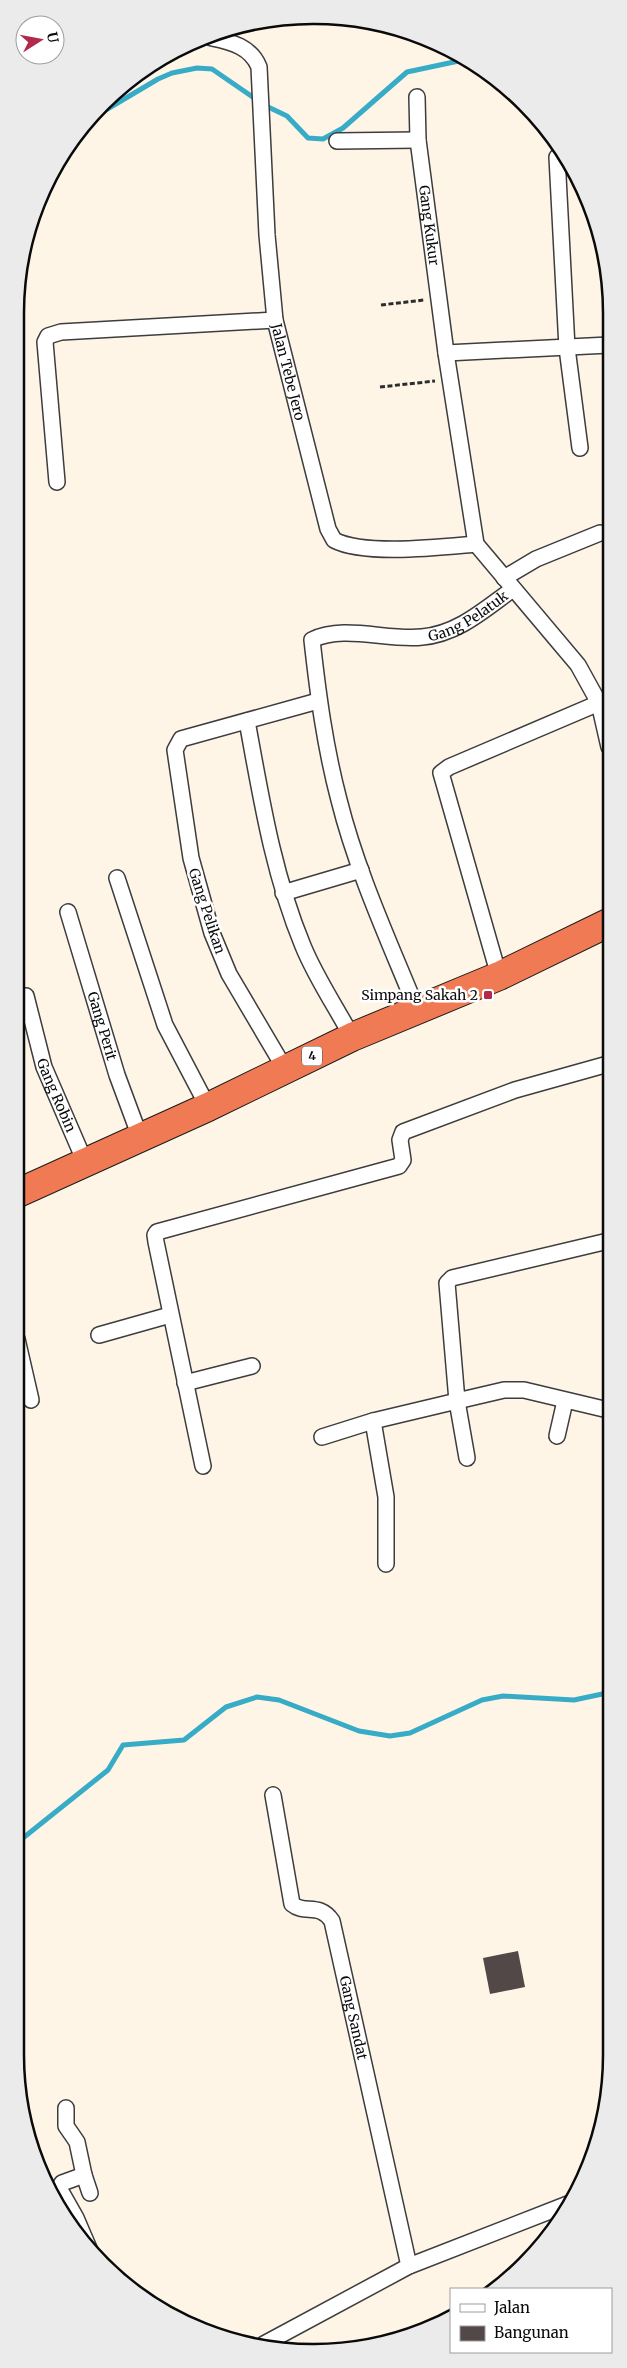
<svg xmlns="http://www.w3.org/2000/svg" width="627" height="2368" font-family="Merriweather,serif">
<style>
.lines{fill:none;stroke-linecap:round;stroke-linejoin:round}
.stream{stroke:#38acc7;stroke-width:5}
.building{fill:#524847}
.street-casing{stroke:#3d3d3d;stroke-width:18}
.highway-casing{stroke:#1b1b1b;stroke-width:30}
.path{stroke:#2c2c2c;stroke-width:3;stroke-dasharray:5 2.5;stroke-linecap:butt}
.street{stroke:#fff;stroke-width:15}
.highway{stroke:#ef7a54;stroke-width:28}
.poi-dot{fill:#b3294c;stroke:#fff;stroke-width:2}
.labels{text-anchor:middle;stroke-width:5;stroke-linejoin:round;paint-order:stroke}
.shield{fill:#fff;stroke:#545454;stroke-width:1}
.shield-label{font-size:12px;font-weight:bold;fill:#0a0a0a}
.street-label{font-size:14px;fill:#0a0a0a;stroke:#fff}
.poi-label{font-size:14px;fill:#0a0a0a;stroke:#fff;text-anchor:end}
.rim{fill:none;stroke:#0a0a0a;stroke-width:2.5}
</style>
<rect width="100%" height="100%" fill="#fef5e7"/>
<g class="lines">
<path class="stream" d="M 264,105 L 287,116 L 308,138 L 323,139 L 343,128 L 407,72 L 468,59
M 99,114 L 158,79 L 172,73 L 197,68 L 212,69 L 257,100
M 16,1847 L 18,1842 L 108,1770 L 123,1745 L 184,1740 L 226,1707 L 257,1697 L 279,1700 L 359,1731 L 390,1736 L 410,1733 L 482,1700 L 503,1696 L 574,1700 L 607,1693"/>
</g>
<path class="building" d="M 518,1951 L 525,1987 L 490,1994 L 483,1958 Z"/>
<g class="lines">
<defs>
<g id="street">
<path id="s1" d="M 212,38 C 232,42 251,47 259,67 L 267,235 L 275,320 L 328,529 L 334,540 C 364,556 441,547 476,544"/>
<path id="s2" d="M 417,97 L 418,140 L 446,353 L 476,544 L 578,665 L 599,703 L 609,747"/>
<path d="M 337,141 L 418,140"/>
<path d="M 557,157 L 567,348 L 580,448"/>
<path d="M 446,353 L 609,345"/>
<path d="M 57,482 L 45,342 L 48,336 L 61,332 L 275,320"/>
<path d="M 504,578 L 536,559 L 600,533"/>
<path d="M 247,721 C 261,797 273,874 303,946 C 316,978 336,1007 352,1037"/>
<path d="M 117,878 L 165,1025 L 208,1107"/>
<path d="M 283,893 L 361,870"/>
<path id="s3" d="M 68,912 L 117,1075 L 140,1137"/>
<path d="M 499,976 L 441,773 L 449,767 L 599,703"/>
<path id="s4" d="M 26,996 L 44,1067 L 85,1162"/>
<path id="s5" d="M 417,1010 C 389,941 357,872 339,800 C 325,747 318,694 312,640 C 343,624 388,641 422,637 C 458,634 485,609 513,589"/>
<path d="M 285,1069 L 229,974 L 212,933 L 191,858 L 175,750 L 181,739 L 318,701"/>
<path d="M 99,1335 L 170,1315"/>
<path d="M 17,1339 L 31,1400"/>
<path d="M 185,1383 L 252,1366"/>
<path d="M 608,1410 L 524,1390 L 504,1390 L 457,1401 L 447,1283 L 452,1278 L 608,1241"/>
<path d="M 373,1421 L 386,1497 L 386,1564"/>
<path d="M 557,1436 L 565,1401"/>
<path d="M 322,1437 L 373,1421 L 457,1401 L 467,1458"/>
<path d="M 203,1466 L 156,1242 L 155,1235 L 157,1232 L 399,1166 L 403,1160 L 400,1140 L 403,1132 L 515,1090 L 608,1064"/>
<path id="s6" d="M 273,1795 L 292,1904 C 305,1915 319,1902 332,1921 L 409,2266"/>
<path d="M 66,2108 L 66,2126 L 77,2142 L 84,2175 L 62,2183 L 59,2188 L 76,2218 L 91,2253"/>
<path d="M 84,2175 L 90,2193"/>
<path d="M 264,2344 L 409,2266 L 573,2202"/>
</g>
<path id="highway" d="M 18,1193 L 208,1107 L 352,1037 L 499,976 L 608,923"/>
</defs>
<use href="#street" class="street-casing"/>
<use href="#highway" class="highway-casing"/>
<path class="path" d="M 381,305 L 424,300
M 380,387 L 435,381"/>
<use href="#street" class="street"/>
<use href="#highway" class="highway"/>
</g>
<rect class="poi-dot" x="483" y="990" width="10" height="10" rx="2.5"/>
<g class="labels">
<rect class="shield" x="302" y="1046.5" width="20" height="19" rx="4"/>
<g class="shield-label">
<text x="312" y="1060">4</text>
</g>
<g class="street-label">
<text dy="5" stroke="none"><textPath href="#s2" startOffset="129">Gang Kukur</textPath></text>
<text dy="5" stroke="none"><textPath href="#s1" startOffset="365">Jalan Tebe Jero</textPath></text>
<text dy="5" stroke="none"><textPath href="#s5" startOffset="549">Gang Pelatuk</textPath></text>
<text transform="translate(207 911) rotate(72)" y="5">Gang Pelikan</text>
<text dy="5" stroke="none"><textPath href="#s3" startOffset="119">Gang Perit</textPath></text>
<text dy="5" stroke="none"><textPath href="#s4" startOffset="104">Gang Robin</textPath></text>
<text dy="5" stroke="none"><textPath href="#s6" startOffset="255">Gang Sandat</textPath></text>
</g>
<g class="poi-label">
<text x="478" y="1000">Simpang Sakah 2</text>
</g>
</g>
<path d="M0 0H627V2368H0ZM313 24H314A289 289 0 0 1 603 313V2055A289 289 0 0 1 314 2344H313A289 289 0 0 1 24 2055V313A289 289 0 0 1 313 24Z" fill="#ebebeb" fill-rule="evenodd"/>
<path class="rim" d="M313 24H314A289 289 0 0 1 603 313V2055A289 289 0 0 1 314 2344H313A289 289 0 0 1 24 2055V313A289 289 0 0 1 313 24Z"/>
<rect x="450" y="2288" width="162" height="65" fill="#ffffff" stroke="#9d9d9d"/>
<rect x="460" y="2304" width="25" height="8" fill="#ffffff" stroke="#9d9d9d"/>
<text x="494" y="2313" font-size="15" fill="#0a0a0a">Jalan</text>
<rect x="460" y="2326" width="25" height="15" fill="#524847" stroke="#9d9d9d"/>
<text x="494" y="2338" font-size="15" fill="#0a0a0a">Bangunan</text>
<g transform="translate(40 40) rotate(79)"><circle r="24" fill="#ffffff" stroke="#9d9d9d"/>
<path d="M0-4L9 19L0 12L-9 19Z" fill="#b3294c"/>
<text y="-8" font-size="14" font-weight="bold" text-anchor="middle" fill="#0a0a0a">U</text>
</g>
</svg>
